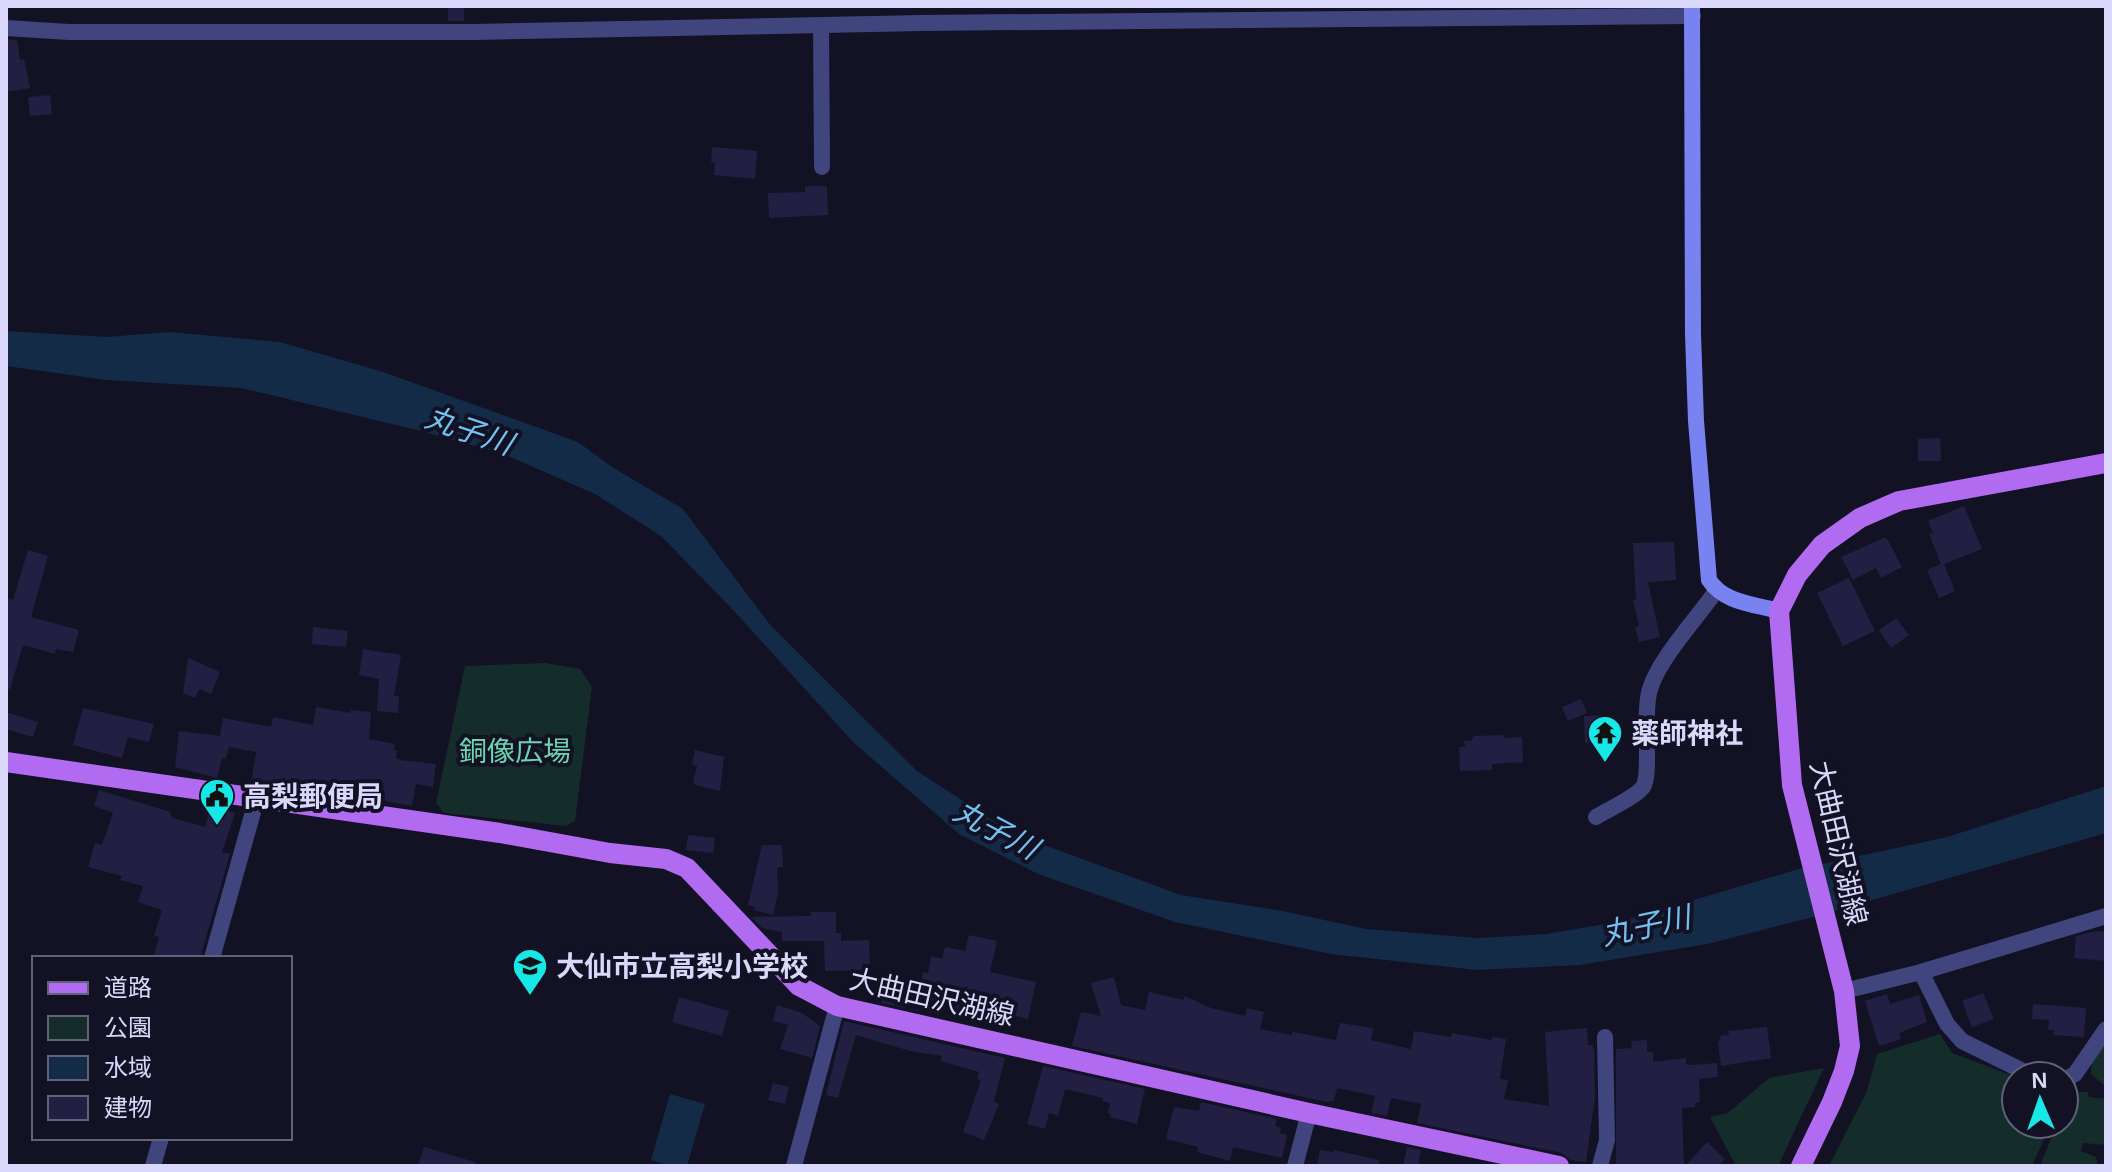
<svg xmlns="http://www.w3.org/2000/svg" width="2112" height="1172" font-family="Helvetica,'Noto Sans JP',sans-serif">
<style>
.green{fill:#152d2a}
.water{fill:#132b46}
.building{fill:#231f43}
.lines{fill:none;stroke-linecap:round;stroke-linejoin:round}
.street{stroke:#41457e;stroke-width:16}
.secondary{stroke:#7982f1;stroke-width:16}
.primary{stroke:#b16bf0;stroke-width:20}
.labels{text-anchor:middle;stroke-width:8;stroke-linejoin:round;paint-order:stroke}
.poi-label{font-size:28px;font-weight:bold;fill:#d9d8fb;stroke:#131124;text-anchor:start}
.park-label{font-size:28px;fill:#6bd4b0;stroke:#131124}
.street-label{font-size:28px;fill:#d9d8fb;stroke:#131124}
.water-label{font-size:30px;font-style:italic;fill:#71c2f0;stroke:#131124}
</style>
<rect width="100%" height="100%" fill="#131124"/>
<path class="green" d="M 545,663 L 580,669 L 592,687 L 575,821 L 566,826 L 444,813 L 436,803 L 465,666 Z
M 1940,1034 L 1952,1053 L 2016,1077 L 2016,1124 L 2051,1124 L 2032,1166 L 1829,1166 L 1867,1091 L 1877,1054 Z
M 2106,1045 L 2106,1087 L 2091,1074 L 2092,1057 Z
M 1824,1068 L 1778,1166 L 1736,1166 L 1710,1117 L 1728,1113 L 1769,1078 Z
M 2071,1092 L 2088,1092 L 2089,1097 L 2106,1099 L 2106,1145 L 2083,1143 L 2081,1151 L 2096,1157 L 2098,1166 L 2040,1166 L 2057,1124 L 2064,1124 L 2064,1109 Z"/>
<path class="water" d="M 6,331 L 107,337 L 169,332 L 280,342 L 383,372 L 578,442 L 612,467 L 683,509 L 771,626 L 917,771 L 1014,834 L 1181,895 L 1283,911 L 1366,929 L 1477,938 L 1546,934 L 1623,921 L 1799,869 L 1947,837 L 2106,786 L 2106,833 L 1813,917 L 1707,944 L 1580,965 L 1477,970 L 1331,954 L 1175,922 L 1038,874 L 959,834 L 853,742 L 734,611 L 661,536 L 595,494 L 506,455 L 421,431 L 241,388 L 106,380 L 6,366 Z
M 670,1094 L 705,1104 L 687,1166 L 672,1166 L 651,1160 Z"/>
<path class="building" d="M 448,6 L 464,6 L 464,21 L 448,21 Z
M 6,39 L 17,40 L 20,60 L 24,59 L 30,88 L 6,92 Z
M 50,95 L 52,114 L 30,116 L 28,97 Z
M 712,147 L 757,151 L 755,179 L 714,175 L 715,162 L 711,162 Z
M 805,186 L 827,186 L 828,215 L 769,218 L 768,193 L 805,192 Z
M 1940,438 L 1941,461 L 1918,461 L 1918,439 Z
M 1964,506 L 1982,549 L 1944,564 L 1955,591 L 1939,598 L 1927,570 L 1941,564 L 1929,534 L 1933,533 L 1928,521 Z
M 1886,537 L 1902,567 L 1881,578 L 1876,568 L 1853,580 L 1841,557 Z
M 1674,542 L 1676,580 L 1648,582 L 1660,637 L 1639,642 L 1635,627 L 1639,626 L 1633,600 L 1636,600 L 1633,543 Z
M 28,550 L 48,556 L 31,617 L 79,630 L 73,652 L 56,649 L 55,654 L 23,645 L 10,689 L 6,689 L 6,598 L 13,600 Z
M 1849,578 L 1875,631 L 1843,646 L 1817,593 Z
M 1896,618 L 1909,635 L 1891,648 L 1879,630 Z
M 313,627 L 348,631 L 346,647 L 312,644 Z
M 363,649 L 401,655 L 394,696 L 399,696 L 398,713 L 377,711 L 379,679 L 359,675 Z
M 188,658 L 220,672 L 211,694 L 199,689 L 195,698 L 183,693 Z
M 1581,699 L 1587,713 L 1568,721 L 1562,707 Z
M 316,707 L 351,713 L 351,710 L 371,712 L 369,739 L 395,744 L 394,750 L 397,751 L 396,758 L 400,760 L 436,764 L 433,787 L 416,784 L 412,806 L 374,799 L 374,801 L 344,798 L 331,794 L 331,792 L 284,783 L 283,787 L 251,784 L 256,752 L 229,747 L 226,759 L 222,758 L 217,778 L 175,767 L 179,731 L 220,736 L 223,718 L 271,727 L 273,717 L 313,725 Z
M 83,708 L 154,724 L 149,742 L 128,737 L 122,758 L 73,745 Z
M 6,712 L 38,722 L 33,737 L 6,729 Z
M 1606,715 L 1607,742 L 1585,743 L 1584,716 Z
M 1503,735 L 1504,738 L 1522,737 L 1523,762 L 1492,764 L 1492,770 L 1460,771 L 1459,747 L 1465,747 L 1464,741 L 1471,741 L 1474,736 Z
M 695,750 L 724,757 L 720,791 L 695,785 L 693,782 L 697,766 L 692,764 Z
M 99,790 L 171,812 L 170,815 L 173,818 L 205,827 L 211,805 L 235,813 L 222,852 L 230,854 L 200,958 L 153,958 L 159,937 L 154,936 L 162,910 L 138,902 L 143,886 L 120,880 L 122,876 L 88,867 L 95,843 L 102,845 L 113,813 L 94,806 Z
M 688,835 L 715,838 L 713,853 L 686,850 Z
M 762,845 L 782,845 L 783,867 L 777,867 L 778,893 L 773,915 L 754,910 L 755,907 L 748,905 Z
M 811,912 L 836,912 L 836,933 L 841,933 L 841,941 L 869,940 L 870,970 L 825,971 L 824,941 L 782,941 L 782,932 L 762,928 L 751,917 L 811,916 Z
M 2096,931 L 2106,932 L 2106,961 L 2074,958 L 2076,936 Z
M 969,935 L 997,941 L 990,972 L 1036,982 L 1028,1019 L 969,1004 L 967,1012 L 908,999 L 905,1008 L 881,1003 L 886,984 L 905,989 L 908,978 L 921,982 L 923,972 L 928,973 L 931,956 L 942,959 L 945,947 L 965,951 Z
M 1114,977 L 1121,1005 L 1145,1010 L 1149,992 L 1183,1000 L 1185,996 L 1211,1008 L 1245,1016 L 1247,1008 L 1264,1012 L 1260,1029 L 1292,1035 L 1292,1032 L 1336,1040 L 1340,1023 L 1373,1028 L 1371,1040 L 1411,1049 L 1414,1031 L 1451,1037 L 1452,1033 L 1491,1040 L 1492,1037 L 1506,1039 L 1500,1079 L 1508,1080 L 1504,1099 L 1549,1106 L 1545,1032 L 1587,1028 L 1588,1045 L 1592,1045 L 1594,1050 L 1595,1097 L 1586,1162 L 1570,1160 L 1562,1153 L 1417,1123 L 1421,1104 L 1391,1098 L 1387,1116 L 1371,1113 L 1375,1096 L 1337,1088 L 1334,1101 L 1327,1102 L 1072,1046 L 1081,1012 L 1101,1016 L 1091,983 Z
M 1983,993 L 1994,1019 L 1972,1027 L 1962,1001 Z
M 1887,994 L 1890,1004 L 1919,995 L 1927,1022 L 1899,1033 L 1901,1039 L 1879,1046 L 1865,1001 Z
M 679,997 L 729,1011 L 722,1036 L 672,1022 Z
M 2033,1004 L 2086,1008 L 2084,1037 L 2053,1035 L 2054,1030 L 2048,1030 L 2049,1020 L 2032,1019 Z
M 777,1005 L 802,1013 L 820,1026 L 812,1058 L 780,1049 L 788,1025 L 773,1021 Z
M 844,1021 L 1005,1058 L 994,1102 L 999,1104 L 984,1140 L 963,1132 L 981,1080 L 977,1079 L 979,1072 L 941,1061 L 942,1056 L 910,1051 L 856,1035 L 838,1098 L 826,1095 Z
M 1767,1027 L 1771,1058 L 1721,1066 L 1718,1041 L 1721,1041 L 1720,1036 L 1729,1035 L 1728,1031 Z
M 1647,1040 L 1647,1052 L 1653,1052 L 1653,1062 L 1686,1058 L 1686,1064 L 1691,1065 L 1717,1063 L 1718,1077 L 1699,1079 L 1700,1102 L 1695,1103 L 1695,1107 L 1682,1108 L 1684,1166 L 1616,1166 L 1616,1049 L 1632,1048 L 1631,1041 Z
M 1043,1066 L 1145,1089 L 1137,1124 L 1110,1117 L 1111,1114 L 1108,1113 L 1110,1103 L 1103,1101 L 1103,1098 L 1065,1089 L 1058,1116 L 1049,1113 L 1045,1129 L 1027,1124 Z
M 773,1083 L 789,1087 L 785,1104 L 768,1100 Z
M 1201,1102 L 1277,1119 L 1275,1126 L 1281,1128 L 1280,1133 L 1287,1135 L 1282,1158 L 1233,1147 L 1230,1161 L 1197,1152 L 1198,1147 L 1166,1139 L 1174,1107 L 1199,1111 Z
M 1707,1142 L 1725,1159 L 1718,1166 L 1685,1166 Z
M 424,1147 L 475,1162 L 475,1166 L 418,1166 Z
M 1407,1147 L 1421,1150 L 1418,1166 L 1403,1166 Z
M 1320,1150 L 1334,1152 L 1334,1150 L 1379,1160 L 1379,1166 L 1317,1166 Z"/>
<g class="lines">
<path class="street" d="M 821,25 L 822,167
M 6,28 L 69,32 L 473,32 L 921,23 L 1693,16
M 1596,817 C 1607,810 1636,797 1643,787 C 1652,774 1642,714 1650,689 C 1659,659 1697,618 1716,591
M 212,958 L 257,798
M 1921,972 L 1947,1024 L 1962,1041 L 2033,1076
M 1844,991 L 1921,972 L 2106,916
M 2064,1080 L 2075,1074 L 2106,1029
M 153,1166 L 161,1138
M 794,1166 L 837,1006
M 1295,1166 L 1309,1113
M 1600,1166 L 1607,1140 L 1605,1037"/>
<path class="secondary" d="M 1692,6 L 1693,334 L 1696,421 L 1709,580 C 1724,603 1754,604 1779,611"/>
<path class="primary" d="M 6,762 L 500,833 L 610,853 L 666,859 L 687,868 L 799,986 L 837,1006 L 1309,1113 L 1559,1166
M 1801,1166 L 1832,1102 L 1844,1071 L 1850,1046 L 1844,991 L 1792,785 L 1779,611 L 1797,575 L 1822,545 L 1860,518 L 1899,501 L 2106,463"/>
</g>
<defs>
<symbol id="temple-pin" viewBox="-11 -11 22 30"><path d="M0 17L-7.5 6A9.5 9.5 0 1 1 7.5 6Z" fill="#18e7e7" stroke="#131124"/><path d="M0-6L5-2H3V0L6.5 2.5H4V6H1.5V3h-3V6H-4V2.5H-6.5L-3 0V-2H-5Z" fill="#111"/></symbol>
<symbol id="civic-pin" viewBox="-11 -11 22 30"><path d="M0 17L-7.5 6A9.5 9.5 0 1 1 7.5 6Z" fill="#18e7e7" stroke="#131124"/><path d="M-.6-6.5H3V-4.5H.6V-3L4-1V1h2V6H-6V1h2V-1L-.6-3ZM-1.2 2.5V6h2.4V2.5Z" fill="#111"/></symbol>
<symbol id="school-pin" viewBox="-11 -11 22 30"><path d="M0 17L-7.5 6A9.5 9.5 0 1 1 7.5 6Z" fill="#18e7e7" stroke="#131124"/><path d="M0-5L7-2L0 1L-7-2ZM-4 1L0 2.5L4 1V4Q0 6-4 4Z" fill="#111"/></symbol>
</defs>
<g fill-rule="evenodd">
<use href="#temple-pin" x="1585" y="713" width="40" height="54"/>
<use href="#civic-pin" x="197" y="776" width="40" height="54"/>
<use href="#school-pin" x="510" y="946" width="40" height="54"/>
</g>
<g class="labels">
<g class="poi-label">
<text x="1631" y="743">薬師神社</text>
<text x="243" y="806">高梨郵便局</text>
<text x="556" y="976">大仙市立高梨小学校</text>
</g>
<g class="park-label">
<text x="515" y="761">銅像広場</text>
</g>
<g class="street-label">
<text transform="translate(1839 843) rotate(77)" y="10">大曲田沢湖線</text>
<text transform="translate(932 997) rotate(13)" y="10">大曲田沢湖線</text>
</g>
<g class="water-label">
<text transform="translate(469 431) rotate(19)" y="10">丸子川</text>
<text transform="translate(996 830) rotate(28)" y="10">丸子川</text>
<text transform="translate(1646 926) rotate(-12)" y="10">丸子川</text>
</g>
</g>
<rect width="2112" height="1172" fill="none" stroke="#d9d8fb" stroke-width="16"/>
<rect x="32" y="956" width="260" height="184" fill="#131124" stroke="#62617a" stroke-width="2"/>
<rect x="48" y="982" width="40" height="12" fill="#b16bf0" stroke="#62617a" stroke-width="2"/>
<text x="104" y="996" font-size="24" fill="#d9d8fb">道路</text>
<rect x="48" y="1016" width="40" height="24" fill="#152d2a" stroke="#62617a" stroke-width="2"/>
<text x="104" y="1036" font-size="24" fill="#d9d8fb">公園</text>
<rect x="48" y="1056" width="40" height="24" fill="#132b46" stroke="#62617a" stroke-width="2"/>
<text x="104" y="1076" font-size="24" fill="#d9d8fb">水域</text>
<rect x="48" y="1096" width="40" height="24" fill="#231f43" stroke="#62617a" stroke-width="2"/>
<text x="104" y="1116" font-size="24" fill="#d9d8fb">建物</text>
<g transform="translate(2040 1100) rotate(358)"><circle r="38" fill="#131124" stroke="#62617a" stroke-width="2"/>
<path d="M0-6L14 30L0 20L-14 30Z" fill="#18e7e7"/>
<text y="-12" font-size="22" font-weight="bold" text-anchor="middle" fill="#d9d8fb">N</text>
</g>
</svg>
